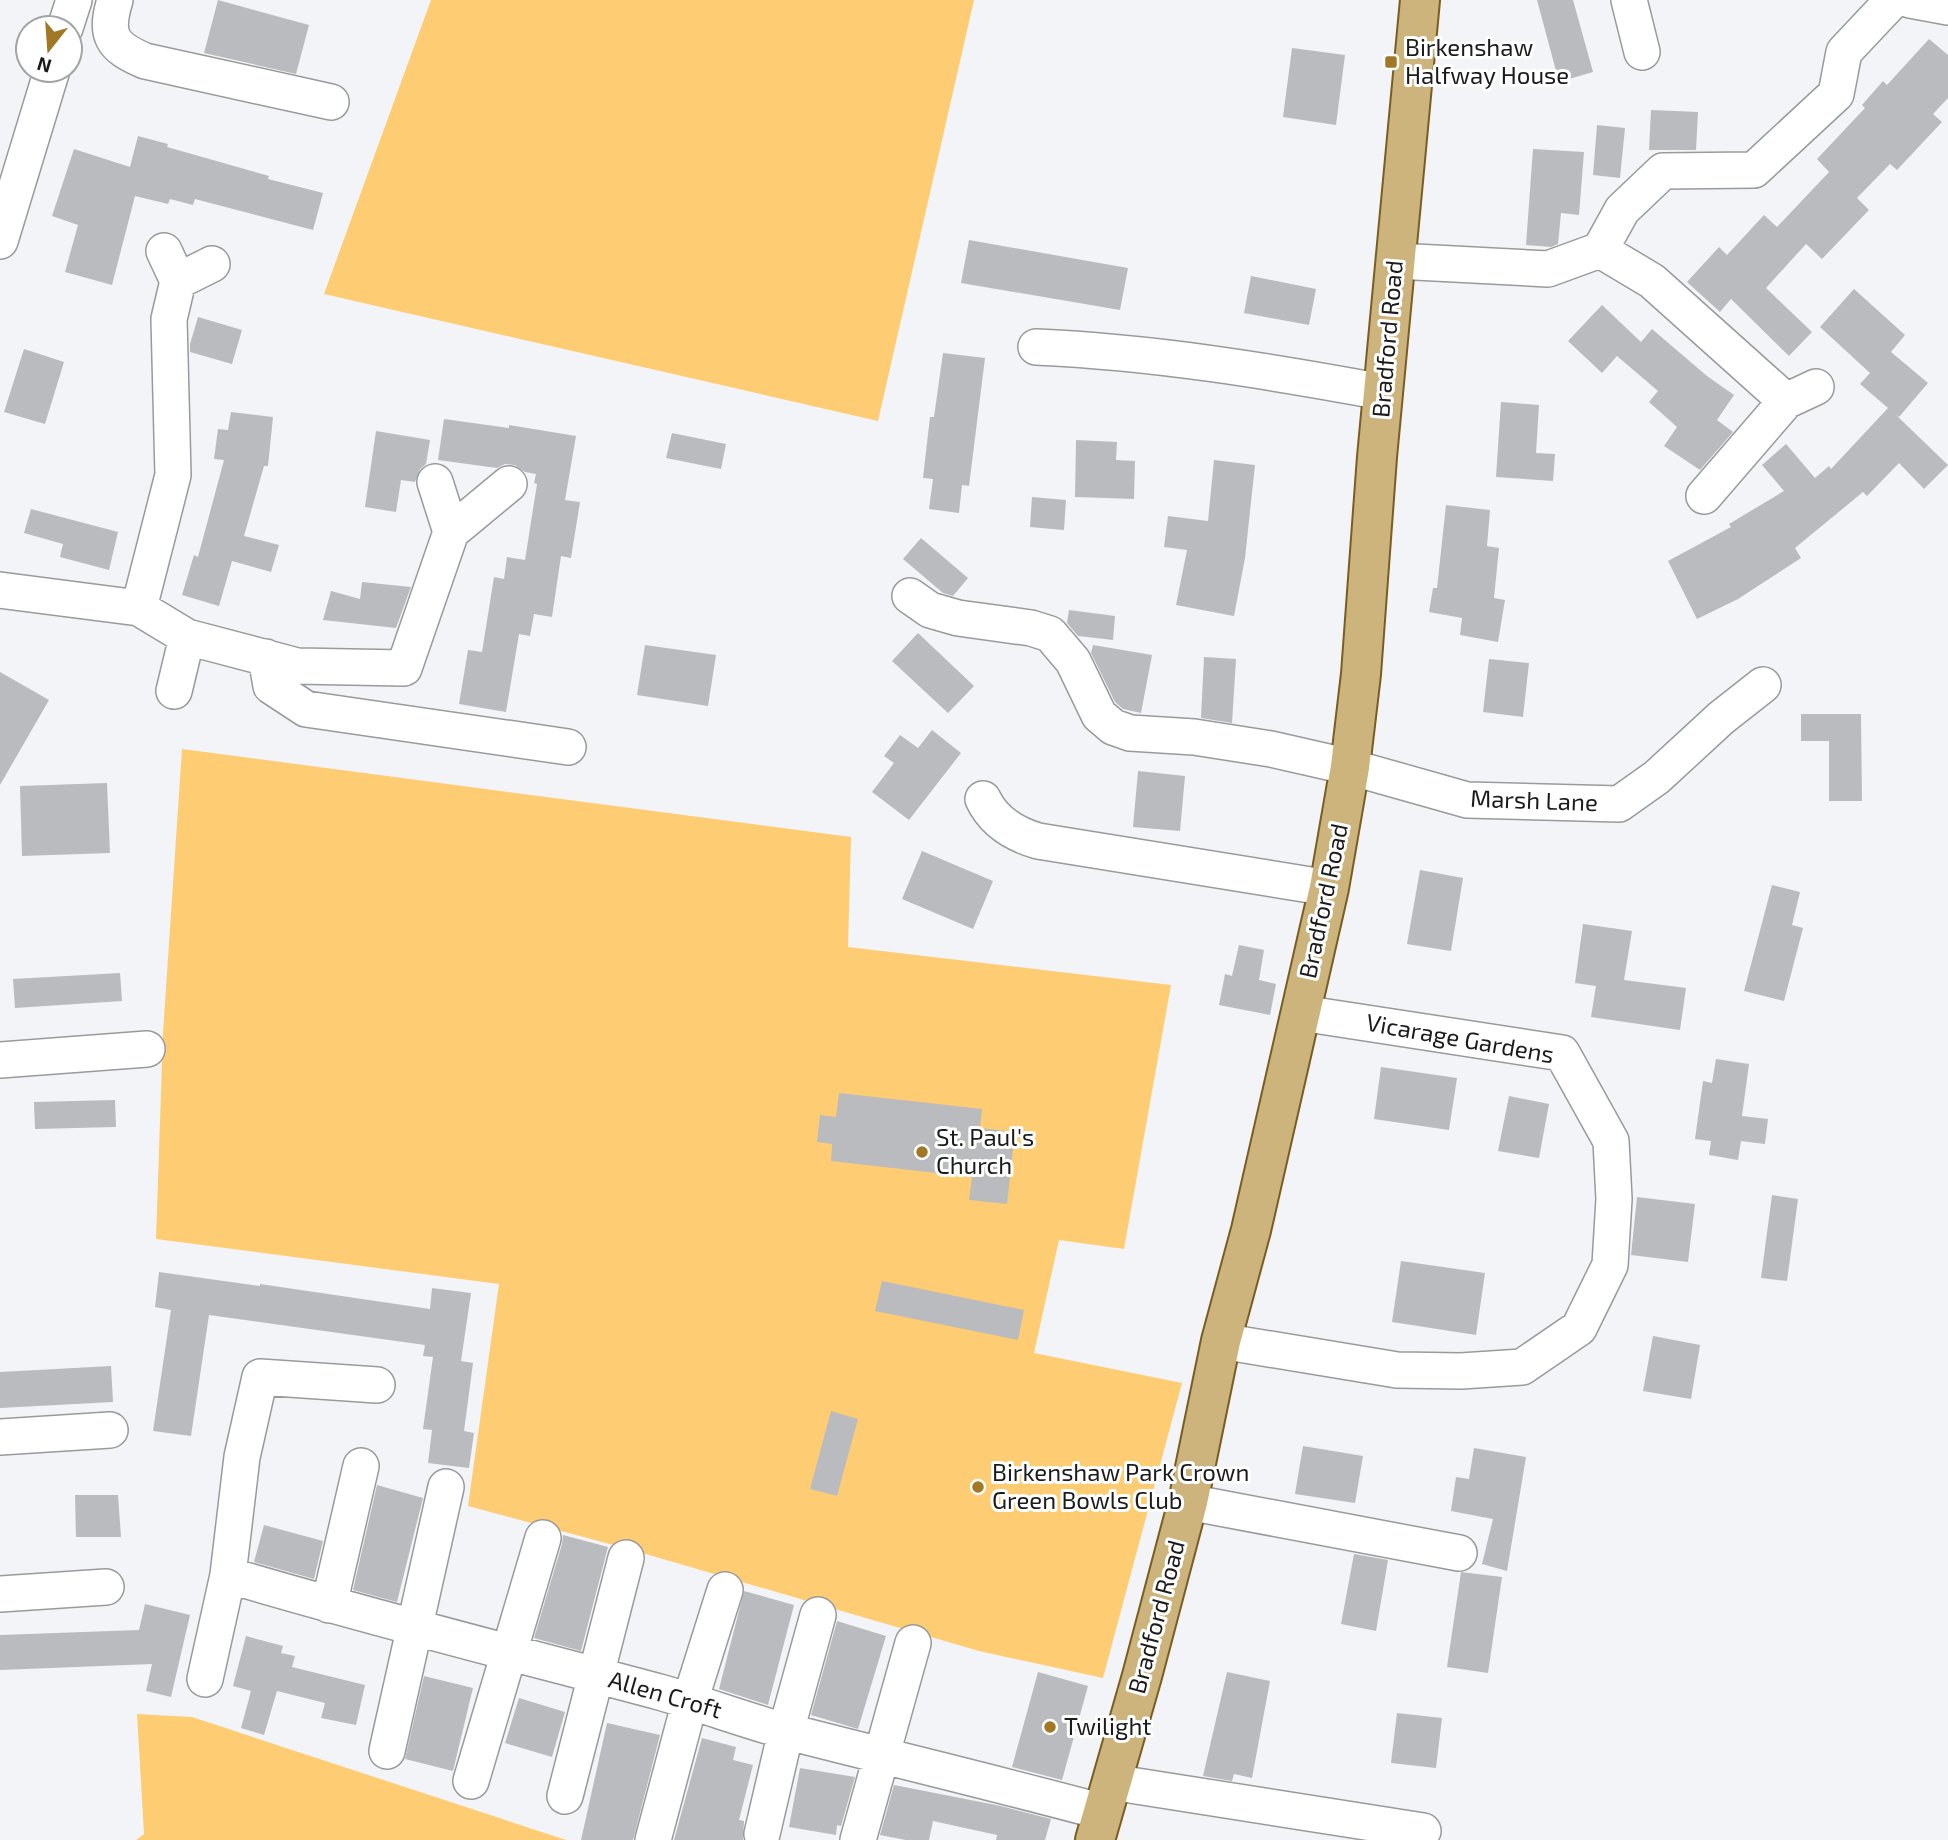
<svg xmlns="http://www.w3.org/2000/svg" width="1948" height="1840" font-family="'Exo 2',sans-serif">
<style>
.green{fill:#fecd73}
.building{fill:#babbbe}
.lines{fill:none;stroke-linecap:round;stroke-linejoin:round}
.minor-casing{stroke:#999a9d;stroke-width:38}
.major-casing{stroke:#795d22;stroke-width:42}
.minor{stroke:#fff;stroke-width:35}
.major{stroke:#cdb37c;stroke-width:38}
.poi-dot{fill:#a07826;stroke:#fff;stroke-width:2.5}
.labels{text-anchor:middle;stroke-width:6;stroke-linejoin:round;paint-order:stroke}
.poi-label{font-size:24px;fill:#1b1b1c;stroke:#fff;text-anchor:start}
.street-label{font-size:24px;fill:#1b1b1c;stroke:#fff}
</style>
<rect width="100%" height="100%" fill="#f3f4f7"/>
<path class="green" d="M 431,0 L 974,0 L 878,421 L 324,294 Z
M 182,749 L 851,837 L 848,947 L 1171,985 L 1124,1249 L 1059,1240 L 1034,1353 L 1182,1383 L 1103,1678 L 979,1651 L 632,1550 L 468,1506 L 499,1284 L 156,1239 L 163,1033 Z
M 137,1714 L 192,1717 L 566,1840 L 136,1840 L 144,1834 Z"/>
<path class="building" d="M 218,0 L 309,25 L 296,74 L 204,53 Z
M 1537,0 L 1573,0 L 1593,72 L 1559,82 Z
M 1929,39 L 1948,55 L 1948,98 L 1933,114 L 1942,122 L 1897,170 L 1890,164 L 1857,198 L 1869,210 L 1822,259 L 1806,244 L 1766,288 L 1812,332 L 1789,356 L 1731,299 L 1720,312 L 1687,282 L 1719,247 L 1727,255 L 1764,215 L 1777,227 L 1829,172 L 1817,159 L 1865,108 L 1862,105 L 1883,81 L 1887,85 Z
M 1292,48 L 1345,55 L 1336,125 L 1283,117 Z
M 1651,110 L 1698,112 L 1696,150 L 1649,150 Z
M 1597,125 L 1625,128 L 1620,178 L 1593,175 Z
M 138,136 L 168,144 L 167,147 L 269,176 L 268,179 L 323,193 L 313,230 L 195,199 L 193,205 L 170,199 L 168,204 L 135,196 L 112,285 L 65,272 L 78,225 L 52,216 L 74,149 L 130,167 Z
M 1533,149 L 1584,152 L 1579,215 L 1561,213 L 1558,244 L 1551,247 L 1526,245 Z
M 969,240 L 1128,268 L 1120,310 L 961,283 Z
M 1251,276 L 1316,289 L 1309,325 L 1244,313 Z
M 1854,289 L 1905,335 L 1891,352 L 1928,383 L 1899,417 L 1895,414 L 1948,465 L 1924,489 L 1899,463 L 1867,496 L 1863,492 L 1795,548 L 1801,558 L 1738,599 L 1697,619 L 1668,561 L 1731,527 L 1729,524 L 1784,491 L 1762,465 L 1786,444 L 1815,478 L 1829,466 L 1831,469 L 1888,408 L 1860,384 L 1870,373 L 1820,327 Z
M 1602,305 L 1641,342 L 1652,329 L 1707,376 L 1734,395 L 1717,420 L 1733,432 L 1700,470 L 1664,446 L 1677,427 L 1649,402 L 1658,391 L 1617,356 L 1602,373 L 1568,341 Z
M 198,317 L 242,330 L 232,364 L 190,352 L 190,344 Z
M 24,349 L 64,362 L 45,424 L 4,412 Z
M 943,353 L 985,358 L 969,486 L 962,485 L 959,513 L 929,509 L 933,479 L 923,478 L 930,417 L 934,417 Z
M 1501,402 L 1539,405 L 1536,453 L 1555,454 L 1553,481 L 1496,477 Z
M 231,412 L 273,417 L 268,466 L 264,466 L 244,536 L 279,545 L 271,572 L 232,561 L 219,606 L 182,595 L 194,555 L 198,557 L 224,460 L 214,459 L 218,429 L 228,430 Z
M 444,419 L 509,428 L 509,425 L 576,436 L 565,500 L 580,502 L 571,558 L 561,556 L 552,617 L 534,614 L 530,636 L 519,634 L 506,712 L 459,704 L 468,650 L 482,652 L 494,577 L 504,579 L 507,557 L 525,560 L 537,484 L 534,483 L 536,474 L 525,472 L 515,465 L 505,464 L 497,468 L 438,460 Z
M 376,431 L 430,440 L 426,464 L 420,469 L 415,482 L 401,480 L 396,512 L 365,507 Z
M 672,433 L 726,444 L 721,469 L 666,458 Z
M 1076,440 L 1117,442 L 1116,460 L 1135,461 L 1134,499 L 1075,497 Z
M 1214,460 L 1255,465 L 1245,558 L 1234,616 L 1176,605 L 1187,550 L 1164,547 L 1168,516 L 1208,521 Z
M 1032,497 L 1066,500 L 1064,530 L 1030,527 Z
M 1446,505 L 1490,510 L 1487,546 L 1499,548 L 1494,598 L 1505,600 L 1498,642 L 1460,635 L 1462,618 L 1429,612 L 1433,588 L 1437,588 Z
M 31,509 L 118,532 L 109,570 L 60,557 L 63,544 L 24,533 Z
M 921,538 L 968,578 L 953,596 L 943,593 L 903,559 Z
M 362,582 L 411,587 L 396,628 L 323,620 L 331,591 L 360,599 Z
M 1069,610 L 1115,616 L 1113,640 L 1078,636 L 1067,623 Z
M 918,633 L 974,686 L 948,713 L 892,661 Z
M 645,645 L 716,655 L 708,706 L 637,695 Z
M 1093,645 L 1152,655 L 1141,713 L 1123,709 L 1115,702 L 1091,653 Z
M 1204,657 L 1236,659 L 1232,723 L 1201,718 Z
M 1489,659 L 1529,663 L 1523,717 L 1483,712 Z
M 0,672 L 49,700 L 0,785 Z
M 1801,714 L 1861,714 L 1862,801 L 1829,801 L 1829,741 L 1801,741 Z
M 932,730 L 961,753 L 909,820 L 872,792 L 894,763 L 884,756 L 900,735 L 918,748 Z
M 1138,771 L 1185,776 L 1180,831 L 1133,827 Z
M 107,783 L 110,853 L 22,856 L 20,786 Z
M 922,851 L 993,881 L 973,929 L 902,899 Z
M 1420,870 L 1463,878 L 1451,951 L 1407,944 Z
M 1772,885 L 1800,892 L 1792,925 L 1803,928 L 1784,1001 L 1744,991 Z
M 1583,924 L 1632,931 L 1624,980 L 1686,988 L 1680,1030 L 1591,1017 L 1596,986 L 1575,983 Z
M 1239,945 L 1264,950 L 1259,980 L 1276,984 L 1270,1015 L 1219,1005 L 1225,974 L 1232,976 Z
M 120,973 L 122,1001 L 15,1008 L 13,979 Z
M 1716,1059 L 1749,1064 L 1742,1116 L 1768,1119 L 1765,1144 L 1741,1141 L 1738,1160 L 1709,1155 L 1711,1141 L 1695,1139 L 1703,1081 L 1712,1083 Z
M 1381,1067 L 1457,1078 L 1449,1130 L 1374,1119 Z
M 839,1093 L 982,1109 L 980,1128 L 1015,1132 L 1007,1204 L 969,1200 L 972,1177 L 831,1161 L 832,1144 L 817,1142 L 820,1115 L 836,1117 Z
M 1509,1096 L 1549,1104 L 1539,1158 L 1498,1151 Z
M 115,1100 L 116,1127 L 35,1129 L 34,1102 Z
M 1772,1195 L 1798,1199 L 1787,1281 L 1761,1278 Z
M 1637,1197 L 1695,1204 L 1688,1262 L 1631,1255 Z
M 1401,1261 L 1485,1273 L 1476,1335 L 1392,1322 Z
M 159,1272 L 260,1286 L 260,1284 L 430,1309 L 432,1288 L 471,1293 L 461,1361 L 473,1363 L 464,1431 L 474,1433 L 469,1468 L 428,1463 L 432,1430 L 423,1429 L 433,1357 L 423,1356 L 425,1345 L 209,1315 L 191,1436 L 153,1431 L 171,1310 L 155,1307 Z
M 882,1281 L 1024,1310 L 1018,1340 L 875,1311 Z
M 1653,1336 L 1700,1345 L 1691,1399 L 1643,1391 Z
M 111,1366 L 113,1402 L 0,1408 L 0,1372 Z
M 831,1411 L 858,1419 L 837,1496 L 810,1489 Z
M 1303,1446 L 1363,1456 L 1355,1503 L 1295,1494 Z
M 1474,1448 L 1526,1457 L 1507,1571 L 1482,1564 L 1493,1519 L 1451,1511 L 1456,1477 L 1469,1479 Z
M 377,1485 L 423,1498 L 397,1602 L 353,1590 Z
M 75,1495 L 118,1495 L 121,1537 L 76,1537 Z
M 264,1525 L 323,1541 L 314,1579 L 254,1562 Z
M 563,1535 L 608,1547 L 581,1651 L 534,1638 L 562,1544 Z
M 1354,1554 L 1388,1560 L 1376,1631 L 1341,1624 Z
M 1461,1572 L 1502,1577 L 1488,1673 L 1447,1667 Z
M 744,1591 L 794,1605 L 768,1705 L 719,1689 Z
M 145,1604 L 190,1615 L 171,1697 L 146,1691 L 152,1664 L 0,1670 L 0,1635 L 139,1630 Z
M 837,1621 L 886,1636 L 858,1729 L 811,1715 Z
M 246,1636 L 283,1646 L 281,1653 L 295,1656 L 292,1667 L 365,1685 L 356,1725 L 321,1718 L 325,1703 L 277,1691 L 264,1735 L 241,1728 L 251,1691 L 233,1686 Z
M 1038,1672 L 1088,1686 L 1062,1780 L 1012,1767 Z
M 1227,1672 L 1270,1681 L 1252,1778 L 1234,1774 L 1232,1781 L 1203,1776 Z
M 424,1676 L 473,1688 L 453,1771 L 405,1759 Z
M 519,1698 L 565,1712 L 552,1757 L 505,1743 Z
M 1397,1713 L 1442,1718 L 1436,1768 L 1391,1763 Z
M 607,1723 L 660,1735 L 633,1840 L 581,1840 Z
M 702,1738 L 736,1747 L 733,1760 L 753,1765 L 739,1820 L 744,1821 L 743,1840 L 674,1840 Z
M 800,1768 L 855,1777 L 841,1826 L 837,1825 L 836,1835 L 789,1827 Z
M 894,1785 L 1001,1806 L 1051,1819 L 1045,1840 L 996,1840 L 997,1835 L 933,1821 L 929,1840 L 906,1840 L 880,1835 Z"/>
<g class="lines">
<defs>
<path id="minor" d="M 115,0 C 104,36 112,47 145,61 L 331,102
M 1629,0 L 1642,52
M 1910,0 L 1948,7
M 65,28 L 74,0
M 0,241 L 52,70
M 1600,250 L 1652,281 L 1786,401
M 1396,261 L 1548,269 L 1600,250 L 1622,210 L 1663,171 L 1754,170 L 1836,94 L 1844,52 L 1893,0
M 178,281 L 212,264
M 1036,347 C 1153,352 1269,371 1383,392
M 435,482 L 451,532
M 1704,496 L 1786,401 L 1816,387
M 0,590 L 139,608 L 187,637 L 297,666 L 404,668 L 451,532 L 509,484
M 910,596 L 930,610 L 958,618 L 1031,628 L 1050,634 L 1073,661 L 1099,715 L 1113,727 L 1130,733 L 1194,737 L 1271,749 L 1350,767 L 1467,800 L 1619,804 L 1657,777 L 1721,718 L 1763,685
M 139,608 L 173,475 L 169,319 L 178,281 L 164,251
M 266,657 L 271,686 L 306,709 L 568,747
M 174,691 L 187,637
M 983,799 C 994,822 1014,834 1038,841 L 1329,888
M 0,1060 L 147,1049
M 1221,1341 L 1397,1370 L 1461,1371 L 1522,1367 L 1579,1328 L 1610,1265 L 1614,1199 L 1611,1141 L 1562,1053 L 1301,1013
M 0,1437 L 110,1430
M 1188,1502 L 1459,1553
M 228,1575 C 372,1618 517,1654 663,1693 C 705,1705 747,1721 789,1732 C 894,1759 999,1784 1103,1812
M 0,1594 L 106,1587
M 329,1605 L 361,1466
M 205,1679 L 228,1575 L 242,1457 L 260,1377 L 377,1385
M 387,1751 L 446,1487
M 471,1781 L 543,1538
M 1111,1782 L 1423,1831
M 565,1796 L 626,1558
M 762,1834 L 786,1731 L 818,1615
M 653,1840 L 690,1701 L 725,1590
M 858,1840 L 913,1643"/>
<path id="major" d="M 1095,1840 L 1142,1676 L 1188,1502 L 1221,1341 L 1251,1230 L 1329,888 L 1350,767 L 1361,674 L 1377,457 L 1420,0"/>
</defs>
<use href="#minor" class="minor-casing"/>
<use href="#major" class="major-casing"/>
<use href="#minor" class="minor"/>
<use href="#major" class="major"/>
</g>
<g class="poi-dot">
<rect x="1384" y="55" width="14" height="14" rx="3.5"/>
<circle cx="922" cy="1152" r="7"/>
<circle cx="978" cy="1487" r="7"/>
<circle cx="1050" cy="1727" r="7"/>
</g>
<g class="labels">
<g class="poi-label">
<text x="1405" y="56">Birkenshaw<tspan x="1405" dy="28">Halfway House</tspan></text>
<text x="936" y="1146">St. Paul's<tspan x="936" dy="28">Church</tspan></text>
<text x="992" y="1481">Birkenshaw Park Crown<tspan x="992" dy="28">Green Bowls Club</tspan></text>
<text x="1064" y="1735">Twilight</text>
</g>
<g class="street-label">
<text transform="translate(1388 339) rotate(-85)" y="8">Bradford Road</text>
<text transform="translate(1534 801) rotate(2)" y="8">Marsh Lane</text>
<text transform="translate(1324 901) rotate(-78)" y="8">Bradford Road</text>
<text transform="translate(1460 1039) rotate(10)" y="8">Vicarage Gardens</text>
<text transform="translate(1157 1617) rotate(-75)" y="8">Bradford Road</text>
<text transform="translate(665 1695) rotate(16)" y="8">Allen Croft</text>
</g>
</g>
<g transform="translate(49 49) rotate(197)"><circle r="33" fill="#ffffff" stroke="#a4a4a4" stroke-width="2"/>
<path d="M0-5L12 26L0 18L-12 26Z" fill="#a07826"/>
<text y="-10" font-size="19" font-weight="bold" text-anchor="middle" fill="#1b1b1c">N</text>
</g>
</svg>
